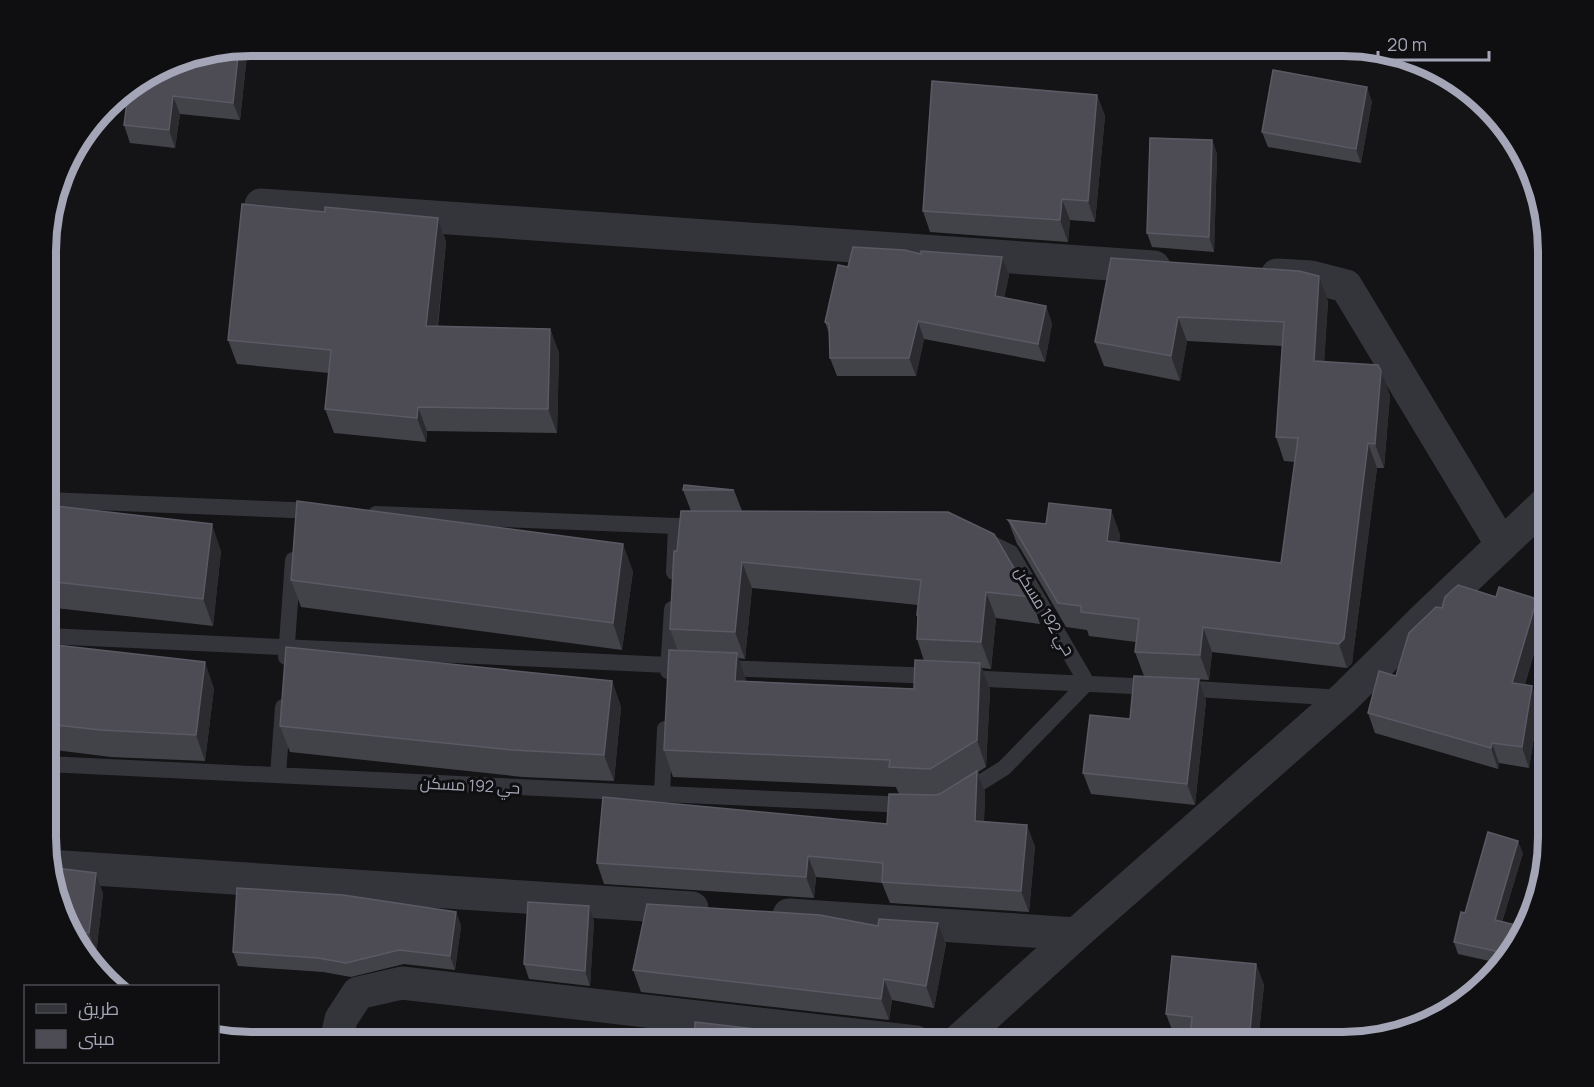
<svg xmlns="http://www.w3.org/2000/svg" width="1594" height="1087" font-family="Manrope,Cairo,sans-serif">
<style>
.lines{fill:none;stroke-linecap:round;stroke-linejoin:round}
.service{stroke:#34343b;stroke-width:16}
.minor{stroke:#34343b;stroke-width:33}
.wall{fill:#424249;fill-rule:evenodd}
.shaded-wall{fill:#2b2b30}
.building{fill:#4d4c55;stroke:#5a5a64;stroke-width:1.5}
.labels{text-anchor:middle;stroke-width:6;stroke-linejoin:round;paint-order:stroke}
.street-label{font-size:16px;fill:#a4a6b7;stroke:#0f0f11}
.rim{fill:none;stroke:#a4a6b7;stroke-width:8}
</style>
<rect width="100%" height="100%" fill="#141416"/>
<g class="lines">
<path class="service" d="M 47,500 L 317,511
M 376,514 L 701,527
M 674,572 L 676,527
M 47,636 L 690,666
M 286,657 L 293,560
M 722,668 L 936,676
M 668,671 L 672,609
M 965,678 L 1155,687
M 1180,688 L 1343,698
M 47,764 L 662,794 L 909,805
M 278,775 L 283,707
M 964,793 L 1004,768 L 1087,683 L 1011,553 L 982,539
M 662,794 L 665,729"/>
<path class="minor" d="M 261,205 L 1154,267
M 1277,275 L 1311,277 L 1346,286 L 1502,545
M 48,866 L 692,908
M 789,915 L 1076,934
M 336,1042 L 341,1019 L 358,993 L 402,983 L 916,1042
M 957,1042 L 1076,934 L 1344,698 L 1429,614 L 1549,500"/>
</g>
<path class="wall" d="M 938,45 L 1100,45 L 1099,59 L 943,58 Z
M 243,46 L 247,55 L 240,120 L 180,114 L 175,148 L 130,143 L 124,125 L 172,61 Z
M 1097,95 L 1105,116 L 1095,222 L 1070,220 L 1068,242 L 930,232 L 923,211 Z
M 1372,101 L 1361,163 L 1268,147 L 1262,132 Z
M 1212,140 L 1217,154 L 1214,252 L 1152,247 L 1147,233 Z
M 325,212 L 438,218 L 446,242 L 438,327 L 550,329 L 559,353 L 557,433 L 427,431 L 426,442 L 334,433 L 325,409 L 329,373 L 237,364 L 228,340 Z
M 921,254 L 1002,257 L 1009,275 L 1004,298 L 1046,306 L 1052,324 L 1045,362 L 924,339 L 916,376 L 837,376 L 830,358 L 830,336 L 825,322 L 848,267 Z
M 1111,258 L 1328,301 L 1324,361 L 1390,395 L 1384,468 L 1377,468 L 1352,663 L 1347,668 L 1212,652 L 1209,680 L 1144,676 L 1135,652 L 1136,642 L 1089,636 L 1087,630 L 1066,627 L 1020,548 L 1017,544 L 1008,520 L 1046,524 L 1111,510 L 1120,535 L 1119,543 L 1281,563 L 1295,462 L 1284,461 L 1276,437 L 1282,346 L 1187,341 L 1180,381 L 1104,366 L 1095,342 Z
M 683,490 L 734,490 L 742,511 L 1031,597 L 1040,624 L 996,618 L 991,669 L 982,668 L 990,690 L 986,767 L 978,772 L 985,792 L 984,822 L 1035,846 L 1029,912 L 890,903 L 882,883 L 816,877 L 814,898 L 604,884 L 597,863 L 887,824 L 899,794 L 896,787 L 673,777 L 664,750 L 678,651 L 670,629 L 677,551 L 691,511 ZM 752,588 L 918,605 L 917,639 L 924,661 L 914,689 L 746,681 L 738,658 L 745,659 Z
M 47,505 L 221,551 L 213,626 L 47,607 Z
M 633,571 L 622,650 L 301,607 L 291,580 Z
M 1442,608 L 1544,619 L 1525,684 L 1532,686 L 1539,706 L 1529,768 L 1499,763 L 1498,769 L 1375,733 L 1368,713 L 1396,676 Z
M 47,644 L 214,688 L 205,761 L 111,757 L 47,749 Z
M 1199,679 L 1206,701 L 1195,805 L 1091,794 L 1083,773 Z
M 612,681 L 621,707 L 614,781 L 523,777 L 290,752 L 280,726 Z
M 1523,853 L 1502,922 L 1516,925 L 1520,937 L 1507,961 L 1503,964 L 1458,954 L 1454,942 L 1465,913 Z
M 48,867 L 96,873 L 103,894 L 96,954 L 84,953 L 72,939 Z
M 456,912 L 461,926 L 455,970 L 404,964 L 351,977 L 323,972 L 238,966 L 233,952 Z
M 594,921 L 590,986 L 529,979 L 524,964 Z
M 938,923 L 946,944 L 934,1008 L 892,1000 L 889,1020 L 641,992 L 633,970 L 878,926 Z
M 1256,964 L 1264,985 L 1258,1042 L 1191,1042 L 1190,1037 L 1174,1035 L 1166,1014 Z"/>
<path class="shaded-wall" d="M 1094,45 L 1100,45 L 1099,59 Z
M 243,46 L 247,55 L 240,120 L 233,103 L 239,47 Z
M 1367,87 L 1372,101 L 1361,163 L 1356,149 Z
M 1097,95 L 1105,116 L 1095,222 L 1088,201 Z
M 173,96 L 180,114 L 175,148 L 169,130 Z
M 1212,140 L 1217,154 L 1214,252 L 1209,237 Z
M 1062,199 L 1070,220 L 1068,242 L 1060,220 Z
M 438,218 L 446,242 L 435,350 L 426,326 Z
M 1002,257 L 1009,275 L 1001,315 L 995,296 Z
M 1319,276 L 1328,301 L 1323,385 L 1314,361 Z
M 1046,306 L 1052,324 L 1045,362 L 1038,344 Z
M 1178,317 L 1187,341 L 1180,381 L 1171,356 Z
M 918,321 L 924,339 L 916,376 L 909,358 Z
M 550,329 L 559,353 L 557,433 L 548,409 Z
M 1381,371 L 1390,395 L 1384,468 L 1375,444 Z
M 418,407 L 427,431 L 426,442 L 417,418 Z
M 1368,443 L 1377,468 L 1352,663 L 1347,668 L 1339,644 Z
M 1111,510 L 1120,535 L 1116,565 L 1107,541 Z
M 212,524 L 221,551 L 213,626 L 203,599 Z
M 623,544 L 633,571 L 622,650 L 613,623 Z
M 742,562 L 752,588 L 745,659 L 735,632 Z
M 986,592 L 996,618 L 991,669 L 981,642 Z
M 1537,599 L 1544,619 L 1519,703 L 1512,683 Z
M 1203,627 L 1212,652 L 1209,680 L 1200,655 Z
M 737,653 L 746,680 L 745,707 L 735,681 Z
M 205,662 L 214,688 L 205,761 L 196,735 Z
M 980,663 L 990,690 L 986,767 L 977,740 Z
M 1199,679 L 1206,701 L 1195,805 L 1187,784 Z
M 612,681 L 621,707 L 614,781 L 604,755 Z
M 1532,686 L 1539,706 L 1529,768 L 1522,747 Z
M 1492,743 L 1499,763 L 1498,769 L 1491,748 Z
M 977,771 L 985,792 L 983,842 L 975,821 Z
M 1027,825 L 1035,846 L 1029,912 L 1021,891 Z
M 1518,841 L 1523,853 L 1499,932 L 1495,920 Z
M 808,856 L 816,877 L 814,898 L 806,877 Z
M 96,873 L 103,894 L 96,954 L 89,933 Z
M 589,906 L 594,921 L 590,986 L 585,971 Z
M 456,912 L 461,926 L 455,970 L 450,956 Z
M 938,923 L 946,944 L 934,1008 L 926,986 Z
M 1516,925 L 1520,937 L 1509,956 L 1509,954 Z
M 1256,964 L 1264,985 L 1258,1042 L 1249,1042 Z
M 884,979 L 892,1000 L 889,1020 L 881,999 Z"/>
<path class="building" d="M 239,47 L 233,103 L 173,96 L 169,130 L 124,125 L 129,87 L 172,61 Z
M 1273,70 L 1367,87 L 1356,149 L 1262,132 Z
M 932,81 L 1097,95 L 1088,201 L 1062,199 L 1060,220 L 923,211 Z
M 1150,138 L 1212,140 L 1209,237 L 1147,233 Z
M 242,204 L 325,212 L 325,207 L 438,218 L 426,326 L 550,329 L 548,409 L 418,407 L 417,418 L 325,409 L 331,350 L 228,340 Z
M 853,247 L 904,250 L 921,254 L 921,251 L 1002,257 L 995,296 L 1046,306 L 1038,344 L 918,321 L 909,358 L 830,358 L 829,324 L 825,322 L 838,265 L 848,267 Z
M 1111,258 L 1299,271 L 1319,276 L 1314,361 L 1378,365 L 1381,371 L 1375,444 L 1368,443 L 1344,639 L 1339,644 L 1203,627 L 1200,655 L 1135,652 L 1139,619 L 1081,612 L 1081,606 L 1058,603 L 1011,523 L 1008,520 L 1046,524 L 1049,503 L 1111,510 L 1107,541 L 1281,563 L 1298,438 L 1276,437 L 1284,322 L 1178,317 L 1171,356 L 1095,342 Z
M 684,485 L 734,490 L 683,490 Z
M 297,501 L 623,544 L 613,623 L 291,580 Z
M 47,505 L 212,524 L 203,599 L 47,581 Z
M 681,511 L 948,512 L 994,534 L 1031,597 L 986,592 L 981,642 L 917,639 L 918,615 L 917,615 L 921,580 L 742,562 L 735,632 L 670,629 L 674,551 L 677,551 Z
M 1458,585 L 1496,597 L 1499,587 L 1537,599 L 1512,683 L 1532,686 L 1522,747 L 1492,743 L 1491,748 L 1368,713 L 1379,671 L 1396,676 L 1409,633 L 1436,607 L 1442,608 L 1445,597 Z
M 47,644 L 205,662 L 196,735 L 101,730 L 47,724 Z
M 286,647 L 612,681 L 604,755 L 513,750 L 280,726 Z
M 669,650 L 737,653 L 735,681 L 914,689 L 915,660 L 980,663 L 977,740 L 930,769 L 889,767 L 890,760 L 664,750 Z
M 1134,676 L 1199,679 L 1187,784 L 1083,773 L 1090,715 L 1130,719 Z
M 977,771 L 975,821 L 1027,825 L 1021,891 L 882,882 L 883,863 L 808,856 L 806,877 L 597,863 L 603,797 L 887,824 L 889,794 L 935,795 L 940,794 Z
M 1488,832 L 1518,841 L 1495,920 L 1516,925 L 1509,954 L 1454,942 L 1461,912 L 1465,913 Z
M 48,867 L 96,873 L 89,933 L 70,931 Z
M 237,888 L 343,895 L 456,912 L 450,956 L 399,950 L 346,963 L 318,958 L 233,952 Z
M 528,902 L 589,906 L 585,971 L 524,964 Z
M 647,904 L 820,915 L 878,926 L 879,919 L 938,923 L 926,986 L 884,979 L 881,999 L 633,970 Z
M 1172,956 L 1256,964 L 1249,1042 L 1208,1042 L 1190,1040 L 1192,1017 L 1166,1014 Z
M 695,1022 L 833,1038 L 832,1042 L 694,1042 Z"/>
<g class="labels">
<g class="street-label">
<text transform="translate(1045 611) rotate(59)" y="6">حي 192 مسكن</text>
<text transform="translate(470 785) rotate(3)" y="6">حي 192 مسكن</text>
</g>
</g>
<path d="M0 0H1594V1087H0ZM251 56H1343A195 195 0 0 1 1538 251V837A195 195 0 0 1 1343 1032H251A195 195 0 0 1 56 837V251A195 195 0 0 1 251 56Z" fill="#0f0f11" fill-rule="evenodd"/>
<path class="rim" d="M251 56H1343A195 195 0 0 1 1538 251V837A195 195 0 0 1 1343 1032H251A195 195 0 0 1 56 837V251A195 195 0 0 1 251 56Z"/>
<rect x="24" y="985" width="195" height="78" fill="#0f0f11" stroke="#4b4b53" stroke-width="1.5"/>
<rect x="36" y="1004" width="30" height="9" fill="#34343b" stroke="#4b4b53" stroke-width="1.5"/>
<text x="78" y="1015" font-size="18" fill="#a4a6b7">طريق</text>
<rect x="36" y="1030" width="30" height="18" fill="#4d4c55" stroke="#4b4b53" stroke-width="1.5"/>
<text x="78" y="1045" font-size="18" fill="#a4a6b7">مبنى</text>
<path d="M1378 51v9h111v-9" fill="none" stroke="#a4a6b7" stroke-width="3"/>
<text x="1387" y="51" font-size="18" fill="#a4a6b7" stroke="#0f0f11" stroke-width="4.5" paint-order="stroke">20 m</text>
</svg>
